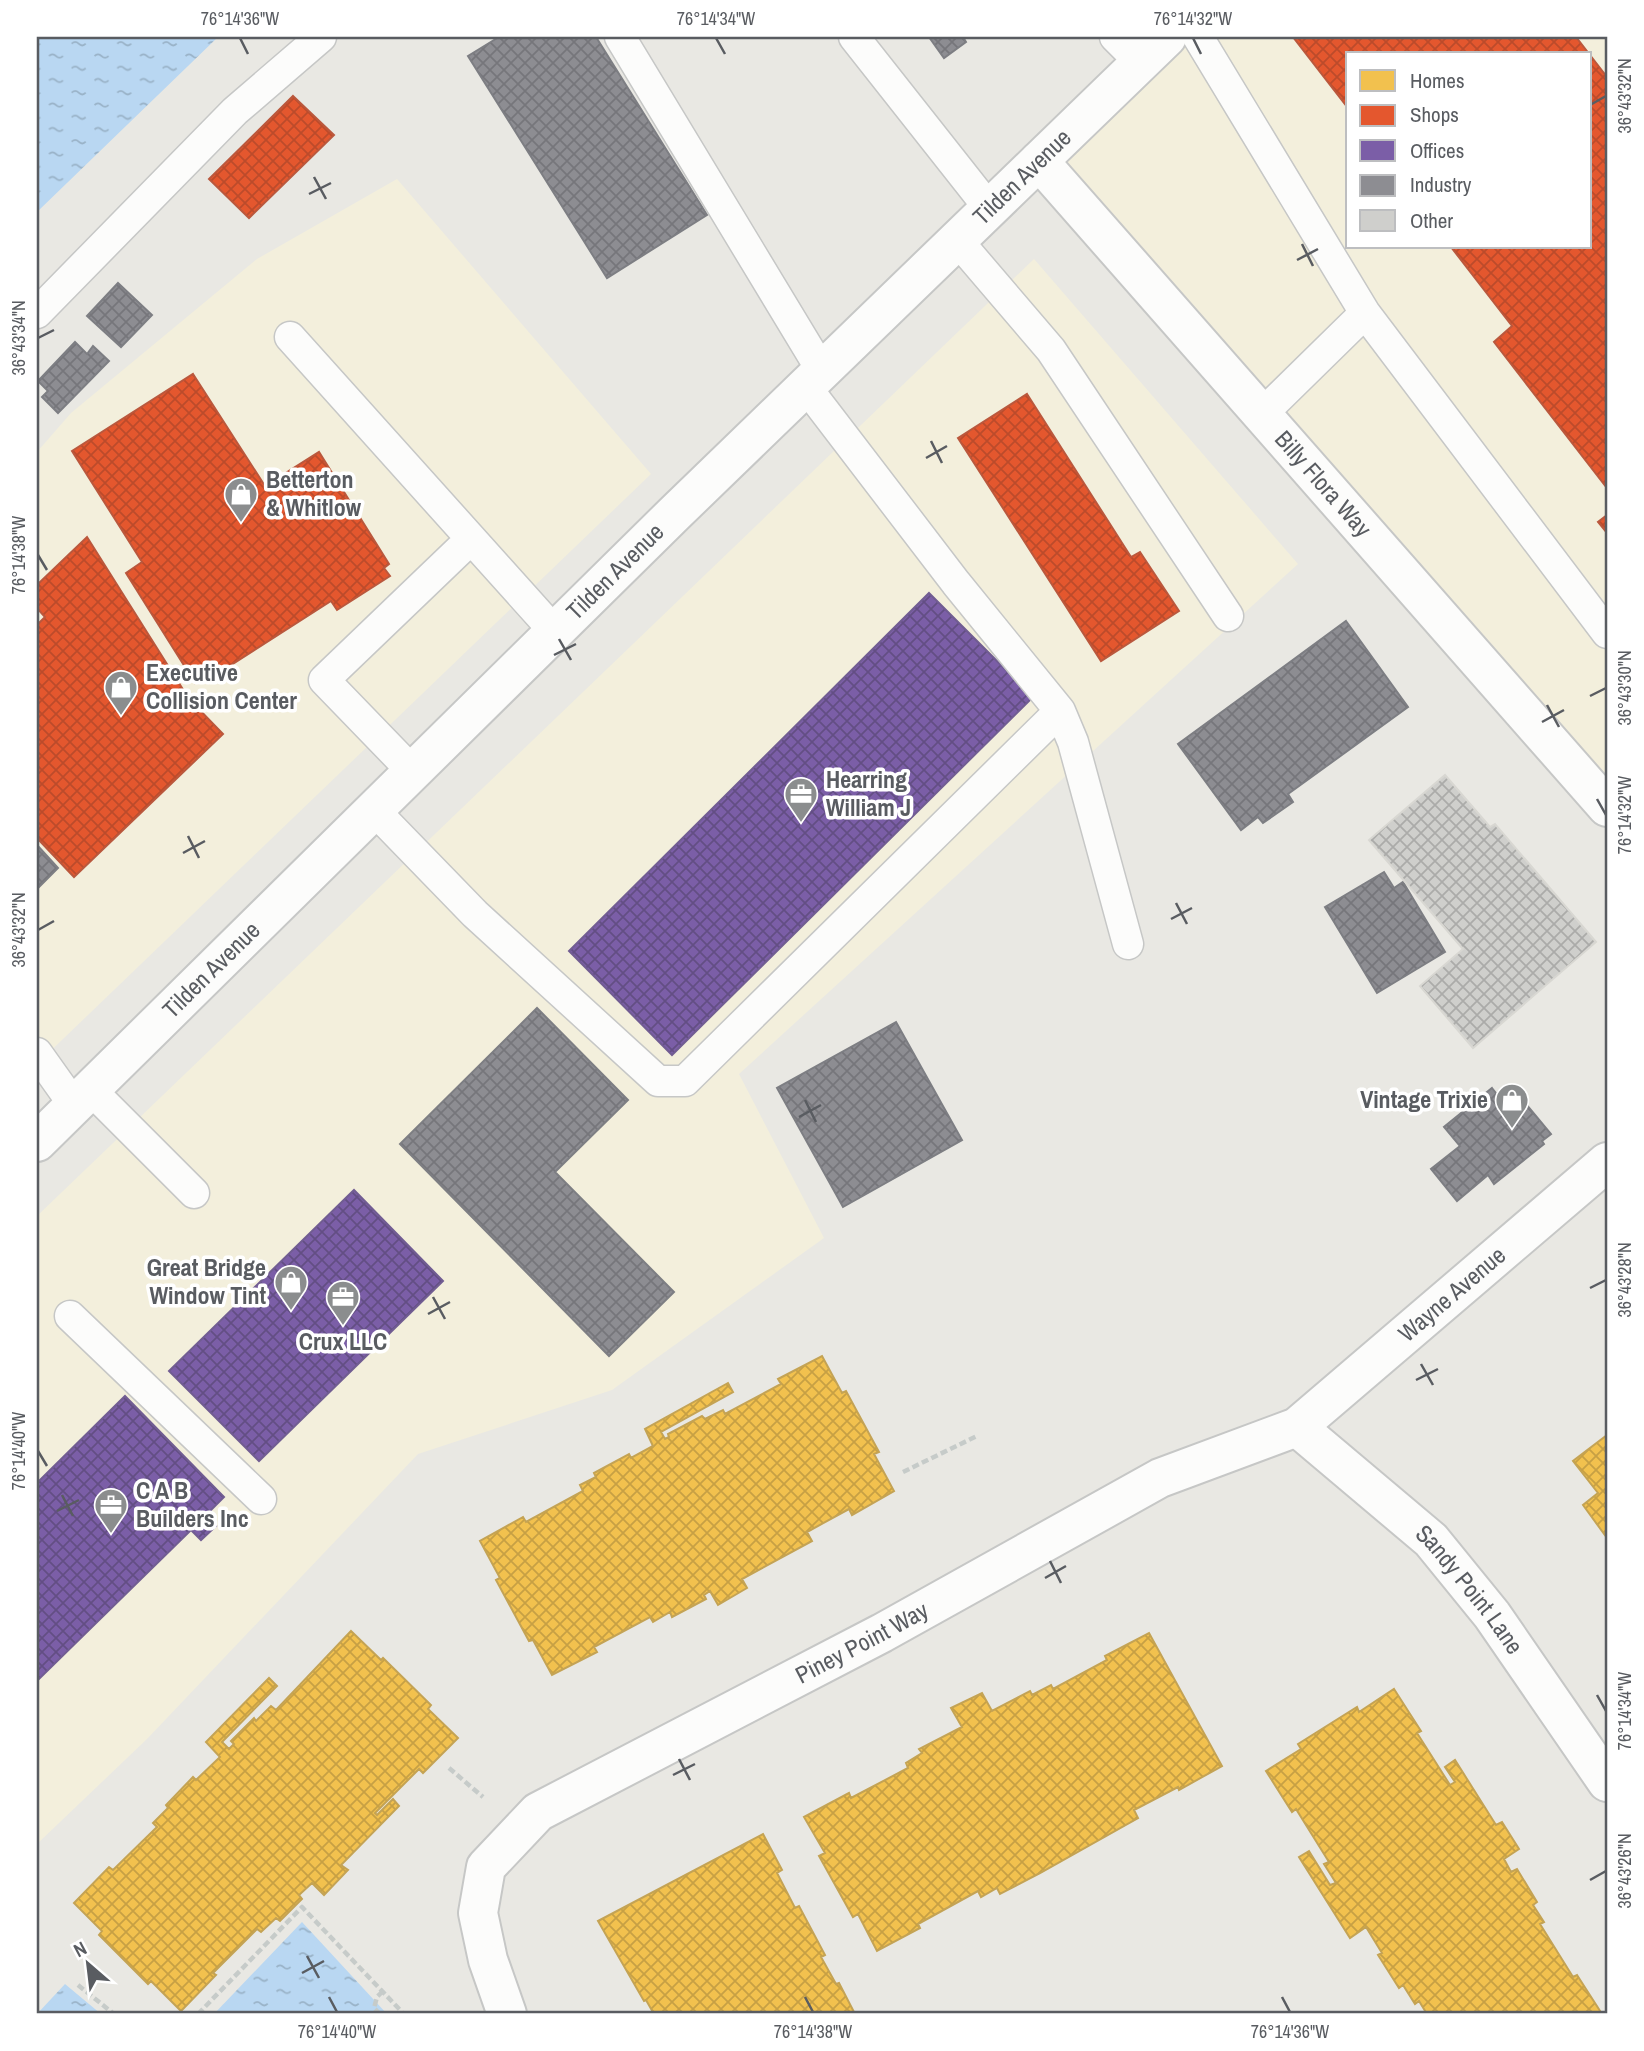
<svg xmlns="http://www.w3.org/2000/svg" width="1644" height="2051" font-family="'Archivo Narrow',sans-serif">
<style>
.commercial{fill:#f3efdc;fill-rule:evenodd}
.water{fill:url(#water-ripples)}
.homes{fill:url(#homes-cross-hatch);stroke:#c4a354;stroke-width:2}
.shops{fill:url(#shops-cross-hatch);stroke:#ba583d;stroke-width:2}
.offices{fill:url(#offices-cross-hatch);stroke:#715d92;stroke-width:2}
.industry{fill:url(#industry-cross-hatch);stroke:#7d7e83;stroke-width:2}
.building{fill:url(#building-cross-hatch);stroke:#d8d7d2;stroke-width:2}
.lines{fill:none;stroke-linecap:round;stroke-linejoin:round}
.service-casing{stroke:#c6c7c6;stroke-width:33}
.minor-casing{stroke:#c6c7c6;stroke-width:42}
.path{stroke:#c6cbc9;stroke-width:4.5;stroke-dasharray:7 3.5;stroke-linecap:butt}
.service{stroke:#fcfcfb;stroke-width:30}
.minor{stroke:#fcfcfb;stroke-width:38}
.ticks{fill:none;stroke:#595c61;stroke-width:2.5}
.labels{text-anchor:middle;stroke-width:7;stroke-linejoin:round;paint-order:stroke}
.street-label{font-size:24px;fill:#595c61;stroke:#fff}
.poi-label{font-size:24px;font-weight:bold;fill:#595c61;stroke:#fff;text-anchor:start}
.neatline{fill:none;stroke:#595c61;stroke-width:2.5}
.ticks-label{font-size:18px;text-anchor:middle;fill:#595c61}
</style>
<defs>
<pattern id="water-ripples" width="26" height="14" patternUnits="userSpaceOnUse" patternTransform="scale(1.75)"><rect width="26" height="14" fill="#b9d7f2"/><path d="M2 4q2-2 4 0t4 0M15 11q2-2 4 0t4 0" fill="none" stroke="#99b2c7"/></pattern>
<pattern id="homes-cross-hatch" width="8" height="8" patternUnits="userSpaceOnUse" patternTransform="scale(1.75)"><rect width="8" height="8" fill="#f2c14e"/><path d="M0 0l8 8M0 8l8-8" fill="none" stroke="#c7a044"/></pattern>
<pattern id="shops-cross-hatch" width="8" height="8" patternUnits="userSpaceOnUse" patternTransform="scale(1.75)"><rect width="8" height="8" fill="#e4572e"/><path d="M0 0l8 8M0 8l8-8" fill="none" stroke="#bc4b2b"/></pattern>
<pattern id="offices-cross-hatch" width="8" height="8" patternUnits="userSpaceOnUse" patternTransform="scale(1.75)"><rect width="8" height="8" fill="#7b5ea7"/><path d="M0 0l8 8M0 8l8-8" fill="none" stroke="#634e84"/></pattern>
<pattern id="industry-cross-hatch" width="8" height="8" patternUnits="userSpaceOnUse" patternTransform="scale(1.75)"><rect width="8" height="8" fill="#8d8d92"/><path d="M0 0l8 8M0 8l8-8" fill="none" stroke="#76767b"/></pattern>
<pattern id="building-cross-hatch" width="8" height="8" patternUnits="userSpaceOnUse" patternTransform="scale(1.75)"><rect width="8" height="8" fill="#cfcfcc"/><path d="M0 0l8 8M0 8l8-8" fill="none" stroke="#ababa9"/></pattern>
</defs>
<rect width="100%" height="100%" fill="#e9e8e3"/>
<path class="commercial" d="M 1167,37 L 1607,37 L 1607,807 L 1039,161 ZM 1348,54 L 1590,54 L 1590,247 L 1348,247 Z
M 397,179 L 651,474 L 37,1064 L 37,452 L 71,413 L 257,259 Z
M 1034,259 L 1298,564 L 739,1074 L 824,1238 L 612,1390 L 418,1454 L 147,1739 L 37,1844 L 37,1216 Z"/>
<path class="water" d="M 37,37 L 218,37 L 37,212 Z
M 302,1922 L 387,2014 L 214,2014 Z
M 65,1984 L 101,2014 L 37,2014 Z"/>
<path class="homes" d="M 822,1356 L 842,1393 L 846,1391 L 879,1452 L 874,1454 L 894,1491 L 852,1515 L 849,1509 L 807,1532 L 812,1541 L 742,1579 L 747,1588 L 718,1605 L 710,1591 L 704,1595 L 706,1599 L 672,1617 L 670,1612 L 653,1622 L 650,1617 L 594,1647 L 597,1652 L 552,1675 L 533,1640 L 529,1641 L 496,1580 L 500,1578 L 480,1541 L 523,1517 L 526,1522 L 583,1491 L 580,1485 L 596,1477 L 594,1473 L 629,1454 L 631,1458 L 653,1446 L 645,1429 L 728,1383 L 733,1392 L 661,1432 L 665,1439 L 669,1437 L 668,1434 L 702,1416 L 705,1419 L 723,1410 L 725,1414 L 781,1384 L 778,1379 Z
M 1607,1435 L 1607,1538 L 1583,1505 L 1598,1493 L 1573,1461 Z
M 351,1631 L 381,1660 L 383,1658 L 431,1705 L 428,1709 L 458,1738 L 423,1773 L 419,1769 L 375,1813 L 377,1815 L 393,1799 L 399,1806 L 341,1865 L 348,1870 L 324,1895 L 312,1883 L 299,1895 L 302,1899 L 280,1921 L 276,1918 L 261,1932 L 257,1929 L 213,1973 L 216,1975 L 181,2011 L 151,1981 L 148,1984 L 99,1935 L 102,1931 L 74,1903 L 109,1867 L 113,1870 L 157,1827 L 153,1823 L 168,1808 L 166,1805 L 193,1777 L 196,1780 L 220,1757 L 206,1742 L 269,1678 L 277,1686 L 222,1742 L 229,1749 L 234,1744 L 231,1741 L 254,1718 L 256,1721 L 271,1706 L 276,1710 Z
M 1149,1633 L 1222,1766 L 1179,1790 L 1178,1787 L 1134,1810 L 1138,1818 L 1040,1873 L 1000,1894 L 997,1888 L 981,1897 L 978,1891 L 918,1924 L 920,1928 L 877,1951 L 858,1914 L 853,1917 L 819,1856 L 825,1853 L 804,1817 L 849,1793 L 851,1798 L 908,1768 L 906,1763 L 922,1753 L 919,1749 L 962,1727 L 951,1708 L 982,1693 L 992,1711 L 1030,1691 L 1032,1695 L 1051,1685 L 1053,1689 L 1107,1660 L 1105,1656 Z
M 1394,1689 L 1421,1731 L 1417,1733 L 1450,1785 L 1455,1782 L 1445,1767 L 1455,1760 L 1496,1825 L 1502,1822 L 1519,1849 L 1504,1859 L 1511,1872 L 1517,1869 L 1537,1902 L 1533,1905 L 1544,1922 L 1540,1924 L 1573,1977 L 1577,1975 L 1602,2014 L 1427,2014 L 1419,2001 L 1415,2004 L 1403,1985 L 1399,1988 L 1378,1955 L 1382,1953 L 1366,1927 L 1350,1938 L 1299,1857 L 1309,1851 L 1330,1885 L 1336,1883 L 1324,1864 L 1329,1862 L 1296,1809 L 1292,1812 L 1266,1771 L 1301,1749 L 1298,1744 L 1357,1707 L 1359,1712 Z
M 763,1834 L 782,1870 L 777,1873 L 795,1908 L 799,1906 L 825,1955 L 821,1957 L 836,1984 L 839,1983 L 855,2014 L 654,2014 L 646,2000 L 644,2001 L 598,1921 Z"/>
<path class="shops" d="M 1293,37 L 1576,37 L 1607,77 L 1607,488 L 1494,342 L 1512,326 L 1451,247 L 1590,247 L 1590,54 L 1348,54 L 1348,108 Z
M 293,96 L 334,135 L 249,218 L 209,179 Z
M 193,374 L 265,486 L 319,452 L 389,564 L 384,568 L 390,576 L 337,610 L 331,601 L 217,674 L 214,672 L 195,683 L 126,573 L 142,562 L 72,451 Z
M 1027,394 L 1131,557 L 1140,552 L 1179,611 L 1101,661 L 958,438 Z
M 1607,515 L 1607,533 L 1598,522 Z
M 87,537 L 189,699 L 223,734 L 74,877 L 37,838 L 37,625 L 45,617 L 37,608 L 37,585 Z"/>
<path class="offices" d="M 929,593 L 1033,697 L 672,1055 L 569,951 Z
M 354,1190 L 443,1281 L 259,1461 L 169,1371 Z
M 125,1396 L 224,1497 L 205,1516 L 216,1526 L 201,1540 L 191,1530 L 38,1680 L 37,1483 Z"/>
<path class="industry" d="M 499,37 L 596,37 L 707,215 L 607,278 L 468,56 Z
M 929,37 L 963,37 L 966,42 L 944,58 Z
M 118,283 L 152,315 L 121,347 L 87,316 Z
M 75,342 L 87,354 L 93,346 L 109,361 L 58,413 L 42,397 L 48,391 L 38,381 Z
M 1346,621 L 1408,707 L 1288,794 L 1293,802 L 1263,823 L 1258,817 L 1241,830 L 1178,744 Z
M 37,845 L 58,868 L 37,889 Z
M 1384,872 L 1394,888 L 1403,882 L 1445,952 L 1377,993 L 1325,907 Z
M 537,1008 L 628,1100 L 555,1172 L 674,1292 L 609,1356 L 400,1144 Z
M 896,1022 L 962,1140 L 843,1207 L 777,1088 Z
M 1492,1088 L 1503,1102 L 1516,1092 L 1551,1134 L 1542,1141 L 1544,1144 L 1494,1184 L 1488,1175 L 1457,1201 L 1431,1169 L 1460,1146 L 1444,1127 Z"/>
<path class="building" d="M 1445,775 L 1490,827 L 1495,824 L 1596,942 L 1473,1048 L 1420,986 L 1463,949 L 1369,840 Z"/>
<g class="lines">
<defs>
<path id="service" d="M 620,37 L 822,371
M 854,37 L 989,208
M 1115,37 L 1140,62
M 1198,37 L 1365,313 L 1263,413
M 957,240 L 1051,350 L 1228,616
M 37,313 L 235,111 L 321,37
M 1365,313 L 1607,633
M 290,337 L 555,632
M 806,387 L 956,583 L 1060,711 L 1073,742 L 1128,944
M 413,772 L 324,680 L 471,539
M 374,810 L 475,914 L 658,1081 L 685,1081 L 1060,711
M 37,1053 L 74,1105
M 90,1089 L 194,1193
M 70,1316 L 261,1499"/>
<g id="minor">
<path id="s1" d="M 1039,161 L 1607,807"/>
<path id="s2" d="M 37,1142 L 674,514 L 1167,37"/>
<path id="s3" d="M 1297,1427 L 1431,1540 L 1492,1615 L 1607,1782"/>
<path id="s4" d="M 507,2014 L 488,1960 L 478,1913 L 486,1867 L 538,1812 L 882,1633 L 1160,1478 L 1297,1427 L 1607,1162"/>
</g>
</defs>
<use href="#service" class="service-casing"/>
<use href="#minor" class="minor-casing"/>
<path class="path" d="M 903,1472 L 977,1436
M 449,1768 L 483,1797
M 78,1985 L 114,2014
M 198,2014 L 302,1907 L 402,2012
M 380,2014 L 374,2008 L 377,1997 L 383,1991"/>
<use href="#service" class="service"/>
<use href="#minor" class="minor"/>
</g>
<path class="ticks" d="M 240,38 L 248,54M 716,38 L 725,54M 1193,38 L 1201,54M 1590,105 L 1606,96M 314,177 L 326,199M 309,194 L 331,183M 1302,244 L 1313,266M 1297,260 L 1318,249M 38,338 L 54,330M 931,441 L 942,463M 926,458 L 947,446M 38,555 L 47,570M 559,639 L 571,660M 554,655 L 576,644M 1590,696 L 1606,688M 1547,705 L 1559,727M 1542,722 L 1564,710M 1597,799 L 1606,815M 188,836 L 199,858M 183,853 L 205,841M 1176,903 L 1187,924M 1171,919 L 1192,908M 38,930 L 54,921M 805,1100 L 816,1122M 799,1117 L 821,1105M 1590,1288 L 1606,1280M 433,1297 L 445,1319M 428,1314 L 450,1302M 1421,1364 L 1433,1385M 1416,1380 L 1438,1369M 38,1451 L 47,1466M 62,1495 L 73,1516M 57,1511 L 79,1500M 1050,1561 L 1061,1583M 1045,1578 L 1066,1566M 1597,1695 L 1606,1711M 679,1759 L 690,1780M 673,1775 L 695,1764M 1590,1880 L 1606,1871M 307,1956 L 319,1978M 302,1973 L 324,1961M 329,1997 L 337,2012M 805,1997 L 813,2012M 1282,1997 L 1290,2012"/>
<defs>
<symbol id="shop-pin" viewBox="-11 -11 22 30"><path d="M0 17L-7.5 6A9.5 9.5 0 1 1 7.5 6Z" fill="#8b8d8e" stroke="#fff"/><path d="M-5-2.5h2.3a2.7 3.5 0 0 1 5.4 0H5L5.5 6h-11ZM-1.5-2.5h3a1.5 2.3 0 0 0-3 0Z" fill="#fff"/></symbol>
<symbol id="office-pin" viewBox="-11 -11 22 30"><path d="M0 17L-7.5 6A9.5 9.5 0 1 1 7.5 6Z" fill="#8b8d8e" stroke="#fff"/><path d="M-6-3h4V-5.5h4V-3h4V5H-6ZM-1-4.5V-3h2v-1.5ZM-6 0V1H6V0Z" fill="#fff"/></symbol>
</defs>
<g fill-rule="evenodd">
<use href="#shop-pin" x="222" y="475" width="38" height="52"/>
<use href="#shop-pin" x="102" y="668" width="38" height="52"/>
<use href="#office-pin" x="782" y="775" width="38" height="52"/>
<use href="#shop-pin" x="1493" y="1081" width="38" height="52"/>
<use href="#shop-pin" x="272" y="1263" width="38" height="52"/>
<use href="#office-pin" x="324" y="1278" width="38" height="52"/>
<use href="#office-pin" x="92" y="1486" width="38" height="52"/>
</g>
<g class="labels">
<g class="street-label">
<text dy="8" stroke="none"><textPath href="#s2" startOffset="1379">Tilden Avenue</textPath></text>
<text dy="8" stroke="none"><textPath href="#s1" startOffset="430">Billy Flora Way</textPath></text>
<text dy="8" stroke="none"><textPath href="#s2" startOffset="812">Tilden Avenue</textPath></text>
<text dy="8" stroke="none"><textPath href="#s2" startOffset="245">Tilden Avenue</textPath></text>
<text dy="8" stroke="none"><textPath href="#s4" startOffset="1284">Wayne Avenue</textPath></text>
<text dy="8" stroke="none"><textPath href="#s3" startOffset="238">Sandy Point Lane</textPath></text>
<text dy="8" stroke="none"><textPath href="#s4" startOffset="593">Piney Point Way</textPath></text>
</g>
<g class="poi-label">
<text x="266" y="488">Betterton<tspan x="266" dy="28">&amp; Whitlow</tspan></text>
<text x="146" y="681">Executive<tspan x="146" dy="28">Collision Center</tspan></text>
<text x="826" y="788">Hearring<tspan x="826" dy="28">William J</tspan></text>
<text x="1488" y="1108" text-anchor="end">Vintage Trixie</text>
<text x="266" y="1276" text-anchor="end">Great Bridge<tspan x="266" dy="28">Window Tint</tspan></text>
<text x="343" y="1350" text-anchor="middle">Crux LLC</text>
<text x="136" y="1499">C A B<tspan x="136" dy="28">Builders Inc</tspan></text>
</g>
</g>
<rect width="1644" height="2051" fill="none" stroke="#ffffff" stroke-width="77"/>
<rect x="1346" y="52" width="245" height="196" fill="#ffffff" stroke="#bdbec0" stroke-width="2"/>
<rect x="1360" y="70" width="35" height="21" fill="#f2c14e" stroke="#bdbec0" stroke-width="2"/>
<text x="1410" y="88" font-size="21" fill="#595c61">Homes</text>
<rect x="1360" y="105" width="35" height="21" fill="#e4572e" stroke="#bdbec0" stroke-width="2"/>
<text x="1410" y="122" font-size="21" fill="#595c61">Shops</text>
<rect x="1360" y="140" width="35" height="21" fill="#7b5ea7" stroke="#bdbec0" stroke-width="2"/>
<text x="1410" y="158" font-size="21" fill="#595c61">Offices</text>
<rect x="1360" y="175" width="35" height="21" fill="#8d8d92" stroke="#bdbec0" stroke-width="2"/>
<text x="1410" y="192" font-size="21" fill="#595c61">Industry</text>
<rect x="1360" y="210" width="35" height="21" fill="#cfcfcc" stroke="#bdbec0" stroke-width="2"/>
<text x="1410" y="228" font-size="21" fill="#595c61">Other</text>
<g transform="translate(88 1964) rotate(332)" stroke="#ffffff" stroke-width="5" paint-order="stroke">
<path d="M0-5L12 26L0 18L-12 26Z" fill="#595c61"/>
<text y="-10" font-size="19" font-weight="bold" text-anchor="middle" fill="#595c61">N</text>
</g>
<rect x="38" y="38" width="1568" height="1974" class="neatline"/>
<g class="ticks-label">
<text x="240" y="25">76°14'36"W</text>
<text x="716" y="25">76°14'34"W</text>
<text x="1193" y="25">76°14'32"W</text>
<text transform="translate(1625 96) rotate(-90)" y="6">36°43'32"N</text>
<text transform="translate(19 338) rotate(-90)" y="6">36°43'34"N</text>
<text transform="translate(19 555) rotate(-90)" y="6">76°14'38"W</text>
<text transform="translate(1625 688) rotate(-90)" y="6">36°43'30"N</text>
<text transform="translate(1625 815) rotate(-90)" y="6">76°14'32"W</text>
<text transform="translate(19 930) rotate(-90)" y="6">36°43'32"N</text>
<text transform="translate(1625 1280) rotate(-90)" y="6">36°43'28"N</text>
<text transform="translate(19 1451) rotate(-90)" y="6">76°14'40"W</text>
<text transform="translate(1625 1711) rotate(-90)" y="6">76°14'34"W</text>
<text transform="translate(1625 1871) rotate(-90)" y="6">36°43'26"N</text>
<text x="337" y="2038">76°14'40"W</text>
<text x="813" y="2038">76°14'38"W</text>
<text x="1290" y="2038">76°14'36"W</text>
</g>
</svg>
